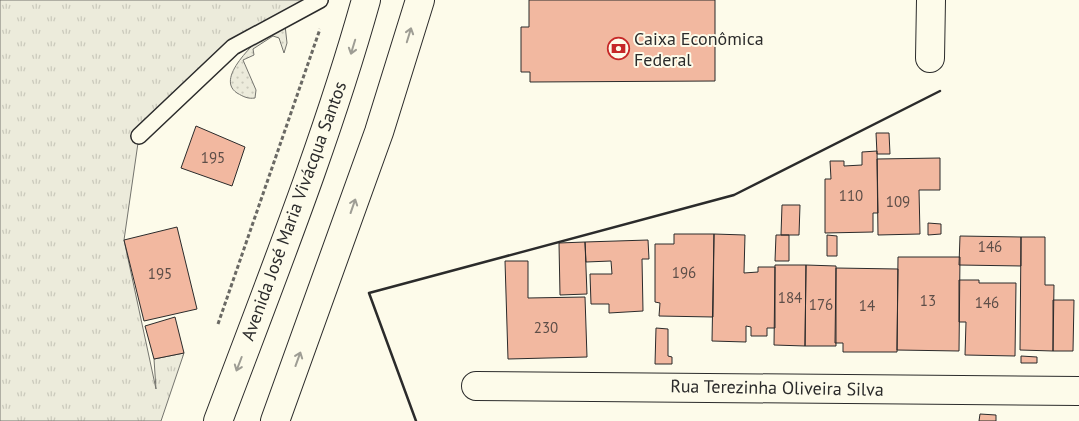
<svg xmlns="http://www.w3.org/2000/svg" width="1079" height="421" font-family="'PT Sans',sans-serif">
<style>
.grass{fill:url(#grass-tufts);stroke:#74746e}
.garden{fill:url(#garden-dots);stroke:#74746e}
.building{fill:#f2b8a0;stroke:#2b2b2b}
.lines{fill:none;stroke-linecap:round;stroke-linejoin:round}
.service-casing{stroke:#2b2b2b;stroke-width:18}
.minor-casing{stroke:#2b2b2b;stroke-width:30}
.secondary-casing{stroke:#2b2b2b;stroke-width:30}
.path{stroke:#6a6964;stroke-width:3;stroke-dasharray:4 2.5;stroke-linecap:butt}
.service{stroke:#fdfbea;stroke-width:15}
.minor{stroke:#fdfbea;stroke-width:28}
.secondary{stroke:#fdfbea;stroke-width:28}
.wall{stroke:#2b2b2b;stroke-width:2.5}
.oneway{stroke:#9e9d94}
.labels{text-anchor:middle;stroke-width:4;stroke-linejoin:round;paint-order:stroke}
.number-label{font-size:15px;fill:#5d4e48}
.poi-label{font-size:18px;fill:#2b2b2b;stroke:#fdfbea;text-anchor:start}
.street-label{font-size:18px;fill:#2b2b2b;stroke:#fdfbea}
</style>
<defs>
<pattern id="grass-tufts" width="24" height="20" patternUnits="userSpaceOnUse" patternTransform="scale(1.25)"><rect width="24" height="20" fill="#ecebdb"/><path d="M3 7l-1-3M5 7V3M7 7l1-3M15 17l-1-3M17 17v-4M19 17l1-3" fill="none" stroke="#cbcabc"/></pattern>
<pattern id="garden-dots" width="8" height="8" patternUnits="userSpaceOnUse" patternTransform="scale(1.25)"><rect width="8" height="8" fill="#ecebdb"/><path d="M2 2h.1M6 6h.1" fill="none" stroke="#cbcabc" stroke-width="1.8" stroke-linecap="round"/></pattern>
</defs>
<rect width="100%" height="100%" fill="#fdfbea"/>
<path class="grass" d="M 0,0 L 320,0 L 233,47 L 139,136 L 124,240 L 156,389 L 154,359 L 184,353 L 161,421 L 0,421 Z"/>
<path class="garden" d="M 285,25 L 287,43 L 284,53 L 279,38 L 273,36 L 253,49 L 254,55 L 243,60 L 256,90 L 255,98 C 248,99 244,97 237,93 C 213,77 261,38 272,26 Z"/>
<path class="building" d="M 529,0 L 715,0 L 715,81 L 530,82 L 530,72 L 521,72 L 521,27 L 529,27 Z
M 196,126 L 245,147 L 232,186 L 181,168 Z
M 876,133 L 889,133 L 890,154 L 877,154 Z
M 877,151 L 878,213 L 873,213 L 873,232 L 825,233 L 825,179 L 831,179 L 830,161 L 844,161 L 844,166 L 862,165 L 862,152 Z
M 940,158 L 940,190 L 919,190 L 920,234 L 878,235 L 877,159 Z
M 782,205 L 800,205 L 799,235 L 781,235 Z
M 928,223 L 941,224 L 941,234 L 928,235 Z
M 177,227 L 197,309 L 144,321 L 124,240 Z
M 674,234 L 714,234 L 713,317 L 659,316 L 660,303 L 655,302 L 655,244 L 674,244 Z
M 714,234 L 745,235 L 744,273 L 758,272 L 758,267 L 775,267 L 775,328 L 767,328 L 767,336 L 751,336 L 751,327 L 746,326 L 746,342 L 712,341 Z
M 776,235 L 789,235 L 789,261 L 775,261 Z
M 827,235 L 837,236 L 837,256 L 827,256 Z
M 960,236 L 1021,237 L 1021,266 L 959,265 Z
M 1021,237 L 1045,237 L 1045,285 L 1054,285 L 1053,351 L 1020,350 Z
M 648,240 L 649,259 L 642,259 L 643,311 L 609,313 L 609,304 L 591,304 L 590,274 L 612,274 L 611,261 L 586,262 L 585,242 Z
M 585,242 L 587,294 L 560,295 L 559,243 Z
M 898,257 L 960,257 L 959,351 L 897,350 Z
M 505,261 L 528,261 L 528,298 L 585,297 L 587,357 L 508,359 Z
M 775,265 L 806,265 L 805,346 L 774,345 Z
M 806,265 L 836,266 L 836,346 L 805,346 Z
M 836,268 L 898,269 L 897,352 L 843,352 L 843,343 L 835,343 Z
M 959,280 L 979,280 L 979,283 L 1016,283 L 1015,356 L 965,355 L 966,322 L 959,322 Z
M 1053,300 L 1074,300 L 1073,351 L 1053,351 Z
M 175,317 L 184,353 L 154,359 L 145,326 Z
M 656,328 L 668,329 L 668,356 L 672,357 L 672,364 L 655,364 Z
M 1021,356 L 1037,357 L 1037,363 L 1021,363 Z
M 980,414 L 996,415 L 996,421 L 979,421 Z"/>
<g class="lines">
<defs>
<path id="service" d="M 139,136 L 233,47 L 320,0"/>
<path id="minor" d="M 930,58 L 931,0
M 476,386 L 1079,391"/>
<path id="secondary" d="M 218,421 C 270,282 326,143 366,0
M 275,421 L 379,132 L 420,0"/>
</defs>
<use href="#service" class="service-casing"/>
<use href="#minor" class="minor-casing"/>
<use href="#secondary" class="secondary-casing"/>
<path class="path" d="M 218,324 L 320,29"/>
<use href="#service" class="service"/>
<use href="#minor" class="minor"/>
<use href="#secondary" class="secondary"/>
<path class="wall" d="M 416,421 L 369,293 L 734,195 L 940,91"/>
</g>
<defs><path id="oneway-shaft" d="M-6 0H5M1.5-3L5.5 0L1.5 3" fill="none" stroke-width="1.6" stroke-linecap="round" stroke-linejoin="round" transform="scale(1.25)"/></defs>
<g class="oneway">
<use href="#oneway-shaft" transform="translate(409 35) rotate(-73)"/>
<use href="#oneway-shaft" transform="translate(353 47) rotate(107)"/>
<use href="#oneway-shaft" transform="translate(353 206) rotate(-71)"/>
<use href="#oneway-shaft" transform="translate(298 359) rotate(-70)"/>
<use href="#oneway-shaft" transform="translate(239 364) rotate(111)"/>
</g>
<defs>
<symbol id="bank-ring" viewBox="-11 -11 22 22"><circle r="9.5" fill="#fdfbea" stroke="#c62828" stroke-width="1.5"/><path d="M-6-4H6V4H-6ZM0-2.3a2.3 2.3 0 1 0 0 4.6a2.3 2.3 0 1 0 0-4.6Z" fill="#c62828"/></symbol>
</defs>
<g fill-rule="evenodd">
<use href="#bank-ring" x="606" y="36" width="25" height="25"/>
</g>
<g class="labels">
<g class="number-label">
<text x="213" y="163">195</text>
<text x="851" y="201">110</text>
<text x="898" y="207">109</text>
<text x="990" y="252">146</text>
<text x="684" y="278">196</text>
<text x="160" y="279">195</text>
<text x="790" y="303">184</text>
<text x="928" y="306">13</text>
<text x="987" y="308">146</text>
<text x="821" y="310">176</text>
<text x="867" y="311">14</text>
<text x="546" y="333">230</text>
</g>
<g class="poi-label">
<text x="634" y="45">Caixa Econômica<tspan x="634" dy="21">Federal</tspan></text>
</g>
<g class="street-label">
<text transform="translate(294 211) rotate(-70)" y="6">Avenida José Maria Vivácqua Santos</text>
<text transform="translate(777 388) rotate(1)" y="6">Rua Terezinha Oliveira Silva</text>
</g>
</g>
</svg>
